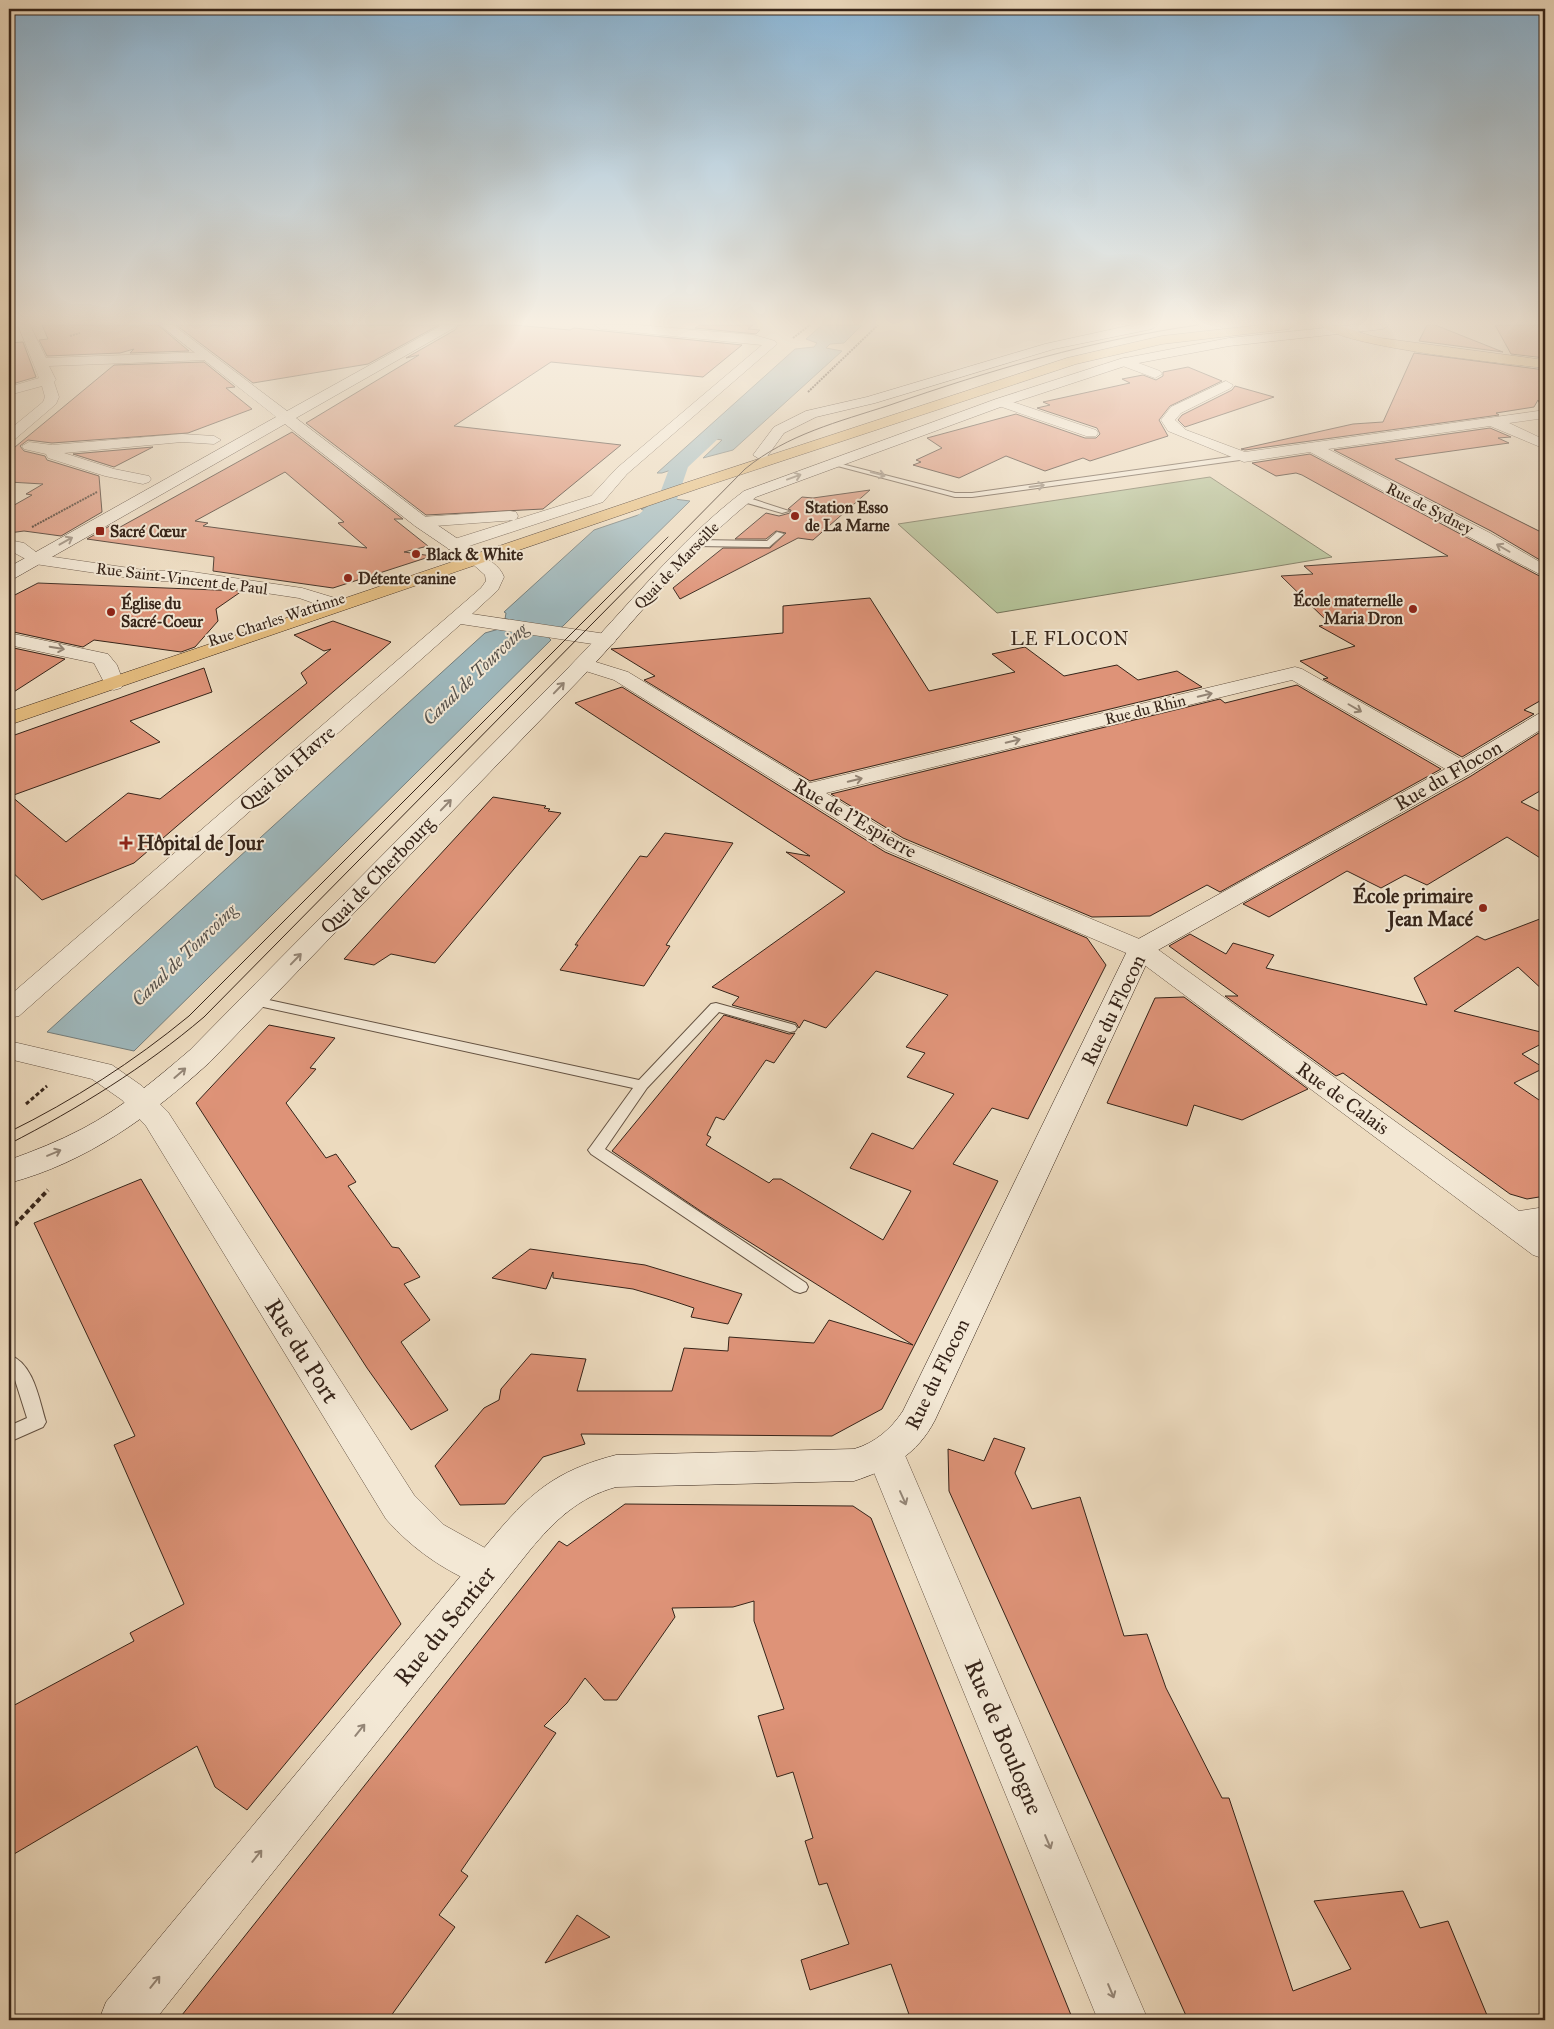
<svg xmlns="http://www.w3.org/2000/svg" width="1554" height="2029" font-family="'IM FELL Great Primer',serif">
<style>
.green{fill:#b3c196;stroke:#747258}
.water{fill:#9eb8bd;stroke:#747d7b}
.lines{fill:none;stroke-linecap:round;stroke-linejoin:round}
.canal{fill:#9eb8bd;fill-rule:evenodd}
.building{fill:#de9378;stroke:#362419;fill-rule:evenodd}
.lane-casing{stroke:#645242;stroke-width:2}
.street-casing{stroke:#645242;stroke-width:1}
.secondary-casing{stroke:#362419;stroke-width:1}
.primary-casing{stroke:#362419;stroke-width:1}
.path-far2{stroke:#362419;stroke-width:2;stroke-dasharray:2 1;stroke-linecap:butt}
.path-far1{stroke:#362419;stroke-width:3;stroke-dasharray:4 2.5;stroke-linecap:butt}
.path{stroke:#362419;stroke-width:4;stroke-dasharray:5 3;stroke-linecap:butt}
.lane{fill:#f3e8d5;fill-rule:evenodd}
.street{fill:#f3e8d5;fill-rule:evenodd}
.secondary{fill:#f3e8d5;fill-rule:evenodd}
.primary{fill:#e6be80;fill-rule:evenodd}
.tram{stroke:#362419;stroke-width:1}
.oneway{stroke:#948677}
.poi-dot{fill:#8f2418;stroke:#f3e8d5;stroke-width:2}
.labels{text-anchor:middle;stroke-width:4;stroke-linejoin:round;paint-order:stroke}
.far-poi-label{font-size:16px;font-weight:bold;fill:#362419;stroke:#f3e8d5;text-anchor:start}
.far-street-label{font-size:16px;fill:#362419;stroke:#f3e8d5}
.far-neighbourhood-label{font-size:18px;letter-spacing:1px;fill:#362419;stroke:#f3e8d5}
.far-water-label{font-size:18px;font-style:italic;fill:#55504a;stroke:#f3e8d5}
.street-label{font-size:20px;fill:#362419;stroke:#f3e8d5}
.poi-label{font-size:20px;font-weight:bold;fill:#362419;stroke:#f3e8d5;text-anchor:start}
.near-street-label{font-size:24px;fill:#362419;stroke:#f3e8d5}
</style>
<rect width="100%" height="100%" fill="#eddbbf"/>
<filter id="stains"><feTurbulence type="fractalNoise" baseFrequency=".004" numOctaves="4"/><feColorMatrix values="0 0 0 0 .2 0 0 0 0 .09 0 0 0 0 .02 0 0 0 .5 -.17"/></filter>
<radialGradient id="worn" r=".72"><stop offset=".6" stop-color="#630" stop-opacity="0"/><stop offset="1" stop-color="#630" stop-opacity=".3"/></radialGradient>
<path class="green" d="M 1210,477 L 1332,557 L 997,613 L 898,524 Z"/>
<path class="water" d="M 822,325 L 862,325 L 844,343 L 830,344 L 826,348 L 842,351 L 733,450 L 703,458 L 722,440 L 716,439 L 689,464 L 662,473 L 657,473 L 795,349 L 814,347 L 817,343 L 806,339 Z
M 676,497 L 674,499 L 690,501 L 563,626 L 560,628 L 505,619 L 506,613 L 504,612 L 594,530 L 647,512 L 641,509 Z
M 499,629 L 547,636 L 551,640 L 134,1051 L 47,1032 L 485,633 Z"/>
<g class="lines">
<path class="canal" d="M 712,430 L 719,432 L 721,436 L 688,467 L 676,502 L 649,526 L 642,528 L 635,526 L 631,522 L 635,518 L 659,496 L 672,461 L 705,432 Z"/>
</g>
<path class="building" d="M 42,325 L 158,325 L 189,351 L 130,353 L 134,349 L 120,353 L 47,356 L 39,340 L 48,339 Z
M 176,325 L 439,325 L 368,364 L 253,383 Z
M 458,325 L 513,325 L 570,330 L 574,328 L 742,345 L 703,377 L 551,362 L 454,426 L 621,445 L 543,509 L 426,515 L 306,423 L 419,355 L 406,358 L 455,330 Z
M 700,325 L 753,325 L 748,329 L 760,330 L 756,334 L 695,328 Z
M 1427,325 L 1435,325 L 1503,352 L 1419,341 Z
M 1495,325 L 1545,325 L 1545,358 L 1511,354 Z
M 23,342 L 36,377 L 9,385 L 9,343 Z
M 1414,353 L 1545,370 L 1545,408 L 1542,408 L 1538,400 L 1534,407 L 1496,413 L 1499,415 L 1245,450 L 1241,449 L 1353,424 L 1383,422 Z
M 204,362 L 235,387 L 226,388 L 252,409 L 188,433 L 52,443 L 28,440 L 20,446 L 24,451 L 45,456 L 47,460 L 99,476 L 102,512 L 61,536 L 24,531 L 9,533 L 9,508 L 32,495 L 26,494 L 43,484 L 9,482 L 9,452 L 114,365 Z
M 1188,367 L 1222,381 L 1170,406 L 1159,420 L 1168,436 L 1090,461 L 1083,458 L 1045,471 L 1006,456 L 959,478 L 913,465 L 921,462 L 916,460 L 942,448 L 927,438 L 1016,414 L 1085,438 L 1096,438 L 1100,434 L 1097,428 L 1037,408 L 1050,405 L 1043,402 L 1130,383 L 1122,379 L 1143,375 L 1156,380 L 1163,376 L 1163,372 Z
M 1235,386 L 1274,397 L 1185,427 L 1178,420 L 1182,415 L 1232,390 Z
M 1490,428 L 1511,437 L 1498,438 L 1509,443 L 1395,459 L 1545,534 L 1545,563 L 1491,531 L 1334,450 Z
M 292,432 L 403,519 L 394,519 L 428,546 L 404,552 L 432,556 L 333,588 L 213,571 L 214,557 L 87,539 L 113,524 L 113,531 ZM 285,472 L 344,522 L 338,523 L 367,548 L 203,526 L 208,523 L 195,521 Z
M 153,447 L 114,467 L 73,454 Z
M 1310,454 L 1545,579 L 1545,698 L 1524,710 L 1534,714 L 1462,757 L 1323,679 L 1328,678 L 1300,661 L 1355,646 L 1319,626 L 1330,624 L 1281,576 L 1313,574 L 1304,566 L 1448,556 L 1302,475 L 1296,473 L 1276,476 L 1252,463 Z
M 870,490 L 813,540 L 798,538 L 680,599 L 673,588 L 723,548 L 770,548 L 786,533 L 776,531 L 766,539 L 735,539 L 766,513 L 779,516 L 790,513 L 791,510 L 788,509 L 802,497 L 813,498 Z
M 38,583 L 242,591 L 216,609 L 218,621 L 195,647 L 181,652 L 94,640 L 83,647 L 9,631 L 9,598 Z
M 870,598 L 929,691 L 1015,672 L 992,654 L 1025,647 L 1064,676 L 1117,665 L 1138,680 L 1177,671 L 1202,687 L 810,781 L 644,680 L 655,676 L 611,649 L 783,633 L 783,606 Z
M 333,621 L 391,642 L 134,863 L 42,900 L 9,869 L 9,737 L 204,668 L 212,692 L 130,721 L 160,742 L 11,796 L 66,842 L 128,793 L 160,799 L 307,683 L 301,673 L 331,649 L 324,651 L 294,635 Z
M 9,647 L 65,659 L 9,695 Z
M 1297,685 L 1441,769 L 1220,892 L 1207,885 L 1150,916 L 1092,917 L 903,838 L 831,794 L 1220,699 L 1225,703 Z
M 622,687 L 885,852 L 1087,938 L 1106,965 L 1028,1119 L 992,1108 L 953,1164 L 998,1181 L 882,1409 L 832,1436 L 581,1434 L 585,1444 L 543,1457 L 505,1504 L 460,1505 L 435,1466 L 484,1408 L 499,1400 L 501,1389 L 531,1354 L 586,1359 L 577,1391 L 672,1391 L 684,1348 L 728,1351 L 729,1337 L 814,1343 L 829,1320 L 913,1345 L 705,1214 L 612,1151 L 724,1015 L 789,1034 L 795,1033 L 774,1063 L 766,1060 L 724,1120 L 716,1117 L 707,1135 L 711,1137 L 706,1145 L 769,1183 L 773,1179 L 781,1179 L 883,1240 L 911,1191 L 850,1168 L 872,1133 L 913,1149 L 954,1094 L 907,1077 L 925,1053 L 906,1047 L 948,995 L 876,971 L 826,1028 L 804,1020 L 799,1028 L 796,1023 L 732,1005 L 739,997 L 712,987 L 845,892 L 786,852 L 810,856 L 575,703 Z
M 1545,729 L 1545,788 L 1521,802 L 1545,814 L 1545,861 L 1507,837 L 1427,885 L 1405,875 L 1381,888 L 1347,871 L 1269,917 L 1243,904 L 1471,776 Z
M 493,797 L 546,806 L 544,808 L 550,809 L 548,811 L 561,813 L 435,963 L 391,954 L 374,965 L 344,959 Z
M 665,833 L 733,843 L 666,945 L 670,946 L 644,986 L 560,970 L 578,945 L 575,945 L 640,856 L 647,857 Z
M 1545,917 L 1545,992 L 1518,967 L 1454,1011 L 1545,1033 L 1545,1042 L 1522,1054 L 1544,1068 L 1514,1083 L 1545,1104 L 1545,1196 L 1527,1199 L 1510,1194 L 1343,1073 L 1336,1076 L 1225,996 L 1238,996 L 1169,946 L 1190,934 L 1226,954 L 1233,943 L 1274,955 L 1266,968 L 1427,1005 L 1414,978 L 1477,936 L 1485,940 Z
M 1184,997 L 1308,1089 L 1242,1120 L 1194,1105 L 1187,1126 L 1107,1103 L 1155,998 Z
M 269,1025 L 335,1038 L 310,1068 L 316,1069 L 286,1103 L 326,1158 L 336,1154 L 356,1182 L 348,1186 L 392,1247 L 399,1248 L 420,1277 L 404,1284 L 430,1320 L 401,1342 L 448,1410 L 411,1430 L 367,1368 L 196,1103 Z
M 141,1179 L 401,1624 L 247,1810 L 215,1787 L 197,1746 L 9,1857 L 9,1708 L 134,1641 L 130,1633 L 184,1604 L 114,1445 L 135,1436 L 34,1223 Z
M 530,1249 L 645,1265 L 742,1294 L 728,1324 L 691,1317 L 694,1308 L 667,1299 L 633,1289 L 553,1278 L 553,1272 L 546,1289 L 492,1278 Z
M 994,1438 L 1025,1448 L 1015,1473 L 1032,1509 L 1080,1497 L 1124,1636 L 1147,1634 L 1166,1688 L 1222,1798 L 1229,1798 L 1293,1991 L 1351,1969 L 1314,1901 L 1403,1891 L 1420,1928 L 1448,1921 L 1489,2020 L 1188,2020 L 949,1491 L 948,1449 L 984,1461 Z
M 625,1504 L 853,1506 L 871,1518 L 1073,2020 L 911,2020 L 891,1964 L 810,1990 L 801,1960 L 849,1944 L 827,1883 L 819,1885 L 805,1841 L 813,1838 L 793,1772 L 777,1777 L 758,1716 L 784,1709 L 754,1621 L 754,1601 L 733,1607 L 672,1608 L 675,1617 L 617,1700 L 604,1700 L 585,1678 L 567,1703 L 544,1726 L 556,1733 L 461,1871 L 468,1876 L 439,1915 L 455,1927 L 388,2020 L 178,2020 L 559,1541 L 567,1546 Z
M 577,1915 L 610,1937 L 545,1963 Z"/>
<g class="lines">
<defs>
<path id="lane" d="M 1244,455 L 1248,457 L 1247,459 L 972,497 L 955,497 L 826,463 L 830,461 L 955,493 L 972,493 Z
M 740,497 L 746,497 L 789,511 L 782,513 L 740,501 Z
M 777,532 L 784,534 L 769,547 L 696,546 L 692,543 L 696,540 L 767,541 Z
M 255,997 L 639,1080 L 711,1004 L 716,1003 L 795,1025 L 797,1028 L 795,1031 L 790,1032 L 719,1012 L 647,1088 L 605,1149 L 806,1283 L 808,1287 L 806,1291 L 800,1293 L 794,1291 L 591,1154 L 588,1150 L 591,1146 L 633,1088 L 250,1004 L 248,1001 L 250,998 Z
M 9,1355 C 34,1363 39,1400 46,1422 L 43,1427 L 9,1442 L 9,1426 L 27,1418 L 15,1380 L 9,1373 Z"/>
<path id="street" d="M 18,325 L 30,325 L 46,358 L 207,352 L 213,356 L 207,360 L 49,366 L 56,380 L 54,382 L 59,397 L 56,404 L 14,440 L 9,441 L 9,430 L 43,402 L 45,397 L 42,386 L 9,395 L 9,387 L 39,378 Z
M 595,325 L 638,325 L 754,335 L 775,341 L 777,344 L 627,474 L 603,502 L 460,549 L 448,549 L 445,545 L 448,541 L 591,496 L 617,468 L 762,345 L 601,329 Z
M 1125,358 L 1160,371 L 1162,374 L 1155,378 L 1120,365 L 1118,362 L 1120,359 Z
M 1226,381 L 1233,385 L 1231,388 L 1181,413 L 1175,420 L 1186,430 L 1245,452 L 1545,410 L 1545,418 L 1509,423 L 1545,440 L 1545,449 L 1490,426 L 1328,449 L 1490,533 L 1545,565 L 1545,577 L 1310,452 L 1244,462 L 1168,431 L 1161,420 L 1171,407 Z
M 1001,398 L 1096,430 L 1098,433 L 1096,436 L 1086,436 L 996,405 L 994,402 Z
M 182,434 L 214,436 L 221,440 L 214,444 L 182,442 L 64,453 L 114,469 L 149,476 L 151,479 L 149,482 L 143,484 L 105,476 L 48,458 L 46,454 L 24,449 L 22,446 L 29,442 L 52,445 Z
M 510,511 L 516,512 L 518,516 L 516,520 L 421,527 L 415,526 L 413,522 L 415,518 L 421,517 Z
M 9,540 L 24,543 L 40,555 L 150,571 L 186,571 L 302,588 L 335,598 L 337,602 L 335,606 L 328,608 L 299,598 L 186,581 L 150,581 L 35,564 L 9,550 Z
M 477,555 C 488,558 500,566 504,577 L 498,590 L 472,614 L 606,634 L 613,636 L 616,640 L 613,644 L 606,646 L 461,624 L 19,1016 L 9,1018 L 9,996 L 481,588 L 486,581 L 485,575 L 468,560 L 471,556 Z
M 9,633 L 108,654 L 117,665 L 124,684 L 121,688 L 114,690 L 107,688 L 94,663 L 9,645 Z
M 583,658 L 628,672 L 810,783 L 1295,667 L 1302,669 L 1470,764 L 1473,769 L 1470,774 L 1462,776 L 1454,774 L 1292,680 L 826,793 L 902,840 L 1149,943 L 1519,1211 L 1545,1207 L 1545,1259 L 1533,1255 L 1131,955 L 886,850 L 614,680 L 576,668 L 573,664 L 576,660 Z
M 9,1041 L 112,1065 L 142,1086 L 168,1112 L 414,1495 L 444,1525 L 503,1558 L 509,1571 L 503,1584 L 489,1589 C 449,1574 414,1551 386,1519 L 146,1126 L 122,1100 L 92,1079 L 9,1059 Z
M 885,1438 L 898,1442 L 904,1453 L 1148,2020 L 1098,2020 L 866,1453 L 872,1442 Z"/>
<path id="secondary" d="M 160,325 L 173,325 L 287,411 L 442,325 L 456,325 L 454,328 L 296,418 L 427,518 L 483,556 L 486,560 L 483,564 L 471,564 L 415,526 L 285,424 L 15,578 L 9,579 L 9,567 L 276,417 Z
M 1132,325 L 1158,325 L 1152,329 L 1054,349 L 875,403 L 816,417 L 784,433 L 766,458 L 761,460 L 753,455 L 774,427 L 806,411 L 867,397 L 1045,344 Z
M 1353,325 L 1389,325 L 1383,329 L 1229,346 L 1128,365 L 1006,405 L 756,497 C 690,548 640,616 583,676 C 458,805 334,934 210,1062 C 152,1115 86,1163 9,1183 L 9,1160 C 34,1151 59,1141 82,1129 C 122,1108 156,1079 190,1050 C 316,922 442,795 569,667 C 627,608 678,541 744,491 L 996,399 L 1120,359 L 1229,338 Z
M 1545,712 L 1545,727 L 1470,774 L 1151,954 L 935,1420 C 917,1455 890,1469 854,1481 L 616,1487 C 579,1497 554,1521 530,1550 L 155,2020 L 99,2020 L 106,2002 L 489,1542 C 529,1494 554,1471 616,1455 L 854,1449 C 875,1443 891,1429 903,1411 L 1131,943 L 1454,764 L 1538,714 Z"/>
<path id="primary" d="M 1261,325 L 1295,325 L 1289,329 L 1162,344 L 1076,364 L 700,488 L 9,725 L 9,712 L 688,482 L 1067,358 L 1162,336 Z
M 1321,325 C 1341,323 1360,334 1380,338 L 1545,360 L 1545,368 C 1509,364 1339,347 1321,325 Z"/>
</defs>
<use href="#lane" class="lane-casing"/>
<use href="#street" class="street-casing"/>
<use href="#secondary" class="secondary-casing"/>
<use href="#primary" class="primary-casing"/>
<path class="path-far2" d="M 70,336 L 80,333
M 793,338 L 810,325
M 808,392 L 878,325
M 32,527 L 97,492"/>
<path class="path-far1" d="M 26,1104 L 47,1086"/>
<path class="path" d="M 9,1231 L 48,1190"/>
<use href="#lane" class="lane"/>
<use href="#street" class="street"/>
<use href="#secondary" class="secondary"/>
<use href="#primary" class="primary"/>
<path class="tram" d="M 9,1132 C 74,1100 133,1062 189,1016 L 668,537
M 9,1144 C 79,1108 144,1068 204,1017 L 745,469 C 788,434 838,422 890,405 C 991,370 1092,340 1198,325"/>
</g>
<defs><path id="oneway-shaft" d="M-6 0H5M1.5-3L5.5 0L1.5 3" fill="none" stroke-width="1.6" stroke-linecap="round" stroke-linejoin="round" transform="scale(1.25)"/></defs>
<g class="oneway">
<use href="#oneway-shaft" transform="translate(878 474) rotate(15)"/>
<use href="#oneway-shaft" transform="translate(794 477) rotate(-20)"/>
<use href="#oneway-shaft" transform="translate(1037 486) rotate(-8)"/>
<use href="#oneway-shaft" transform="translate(66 541) rotate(-29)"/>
<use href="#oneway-shaft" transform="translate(1503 548) rotate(-150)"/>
<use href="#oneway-shaft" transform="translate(57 648) rotate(10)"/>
<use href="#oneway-shaft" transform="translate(559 688) rotate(-46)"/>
<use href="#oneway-shaft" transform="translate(1205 695) rotate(-14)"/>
<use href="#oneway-shaft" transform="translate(1355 708) rotate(30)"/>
<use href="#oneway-shaft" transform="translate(1013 741) rotate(-14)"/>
<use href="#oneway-shaft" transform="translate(855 780) rotate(-14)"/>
<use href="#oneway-shaft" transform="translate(446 805) rotate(-46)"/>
<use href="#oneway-shaft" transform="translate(296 959) rotate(-46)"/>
<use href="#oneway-shaft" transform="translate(180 1073) rotate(-41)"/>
<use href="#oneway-shaft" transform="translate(54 1153) rotate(-23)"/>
<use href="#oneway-shaft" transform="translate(903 1498) rotate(66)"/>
<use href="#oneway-shaft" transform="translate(360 1730) rotate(-51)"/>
<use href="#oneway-shaft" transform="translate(1048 1842) rotate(67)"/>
<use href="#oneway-shaft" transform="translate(257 1856) rotate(-51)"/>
<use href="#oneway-shaft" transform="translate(155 1982) rotate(-51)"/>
<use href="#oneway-shaft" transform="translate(1111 1991) rotate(67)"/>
</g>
<linearGradient id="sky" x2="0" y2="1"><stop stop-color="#8ab6d7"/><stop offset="0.53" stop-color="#f7efe2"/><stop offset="1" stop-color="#f7efe2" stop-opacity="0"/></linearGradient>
<rect width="1554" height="609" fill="url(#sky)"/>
<g class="poi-dot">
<circle cx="795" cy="516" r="5"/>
<rect x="95" y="526" width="10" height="10" rx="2.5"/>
<circle cx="416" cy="554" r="5"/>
<circle cx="348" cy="578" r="5"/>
<circle cx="1413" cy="609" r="5"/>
<circle cx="111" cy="612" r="5"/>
<path d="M123.5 835.5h5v5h5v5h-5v5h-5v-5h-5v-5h5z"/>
<circle cx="1483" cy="908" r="5"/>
</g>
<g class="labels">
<g class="far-poi-label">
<text x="805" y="513">Station Esso<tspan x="805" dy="18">de La Marne</tspan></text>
<text x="110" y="537">Sacré Cœur</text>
<text x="426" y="560">Black &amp; White</text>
<text x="358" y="584">Détente canine</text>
<text x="1403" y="606" text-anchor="end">École maternelle<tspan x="1403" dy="18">Maria Dron</tspan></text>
<text x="121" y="609">Église du<tspan x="121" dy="18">Sacré-Coeur</tspan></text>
</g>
<g class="far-street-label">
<text transform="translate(1430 508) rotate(27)" y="6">Rue de Sydney</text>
<text transform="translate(676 565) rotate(-46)" y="6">Quai de Marseille</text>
<text transform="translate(182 578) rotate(7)" y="6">Rue Saint-Vincent de Paul</text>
<text transform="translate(276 619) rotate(-18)" y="6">Rue Charles Wattinne</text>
<text transform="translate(1145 709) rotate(-14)" y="6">Rue du Rhin</text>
</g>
<g class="far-neighbourhood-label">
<text x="1070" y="645">LE FLOCON</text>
</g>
<g class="far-water-label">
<text transform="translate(475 674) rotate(-44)" y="6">Canal de Tourcoing</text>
<text transform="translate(184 955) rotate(-44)" y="6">Canal de Tourcoing</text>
</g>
<g class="street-label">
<text transform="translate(287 768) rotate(-41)" y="7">Quai du Havre</text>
<text transform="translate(1448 775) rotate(-30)" y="7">Rue du Flocon</text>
<text transform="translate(855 818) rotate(30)" y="7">Rue de l'Espierre</text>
<text transform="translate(377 875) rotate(-46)" y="7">Quai de Cherbourg</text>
<text transform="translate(1113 1010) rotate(-64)" y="7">Rue du Flocon</text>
<text transform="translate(1343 1098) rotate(36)" y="7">Rue de Calais</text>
<text transform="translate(937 1374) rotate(-64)" y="7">Rue du Flocon</text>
</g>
<g class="poi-label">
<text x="137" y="850">Hôpital de Jour</text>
<text x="1473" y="903" text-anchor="end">École primaire<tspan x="1473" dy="23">Jean Macé</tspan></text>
</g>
<g class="near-street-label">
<text transform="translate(302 1351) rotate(58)" y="8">Rue du Port</text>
<text transform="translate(445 1626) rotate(-51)" y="8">Rue du Sentier</text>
<text transform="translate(1004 1737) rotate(67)" y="8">Rue de Boulogne</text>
</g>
</g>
<rect width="1554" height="2029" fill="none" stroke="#eddbbf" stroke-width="30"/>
<rect x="10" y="10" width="1534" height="2009" fill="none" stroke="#362419" stroke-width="2.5"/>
<rect x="15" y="15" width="1524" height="1999" fill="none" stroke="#362419"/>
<rect width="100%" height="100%" filter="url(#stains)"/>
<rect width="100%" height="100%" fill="url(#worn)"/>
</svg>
